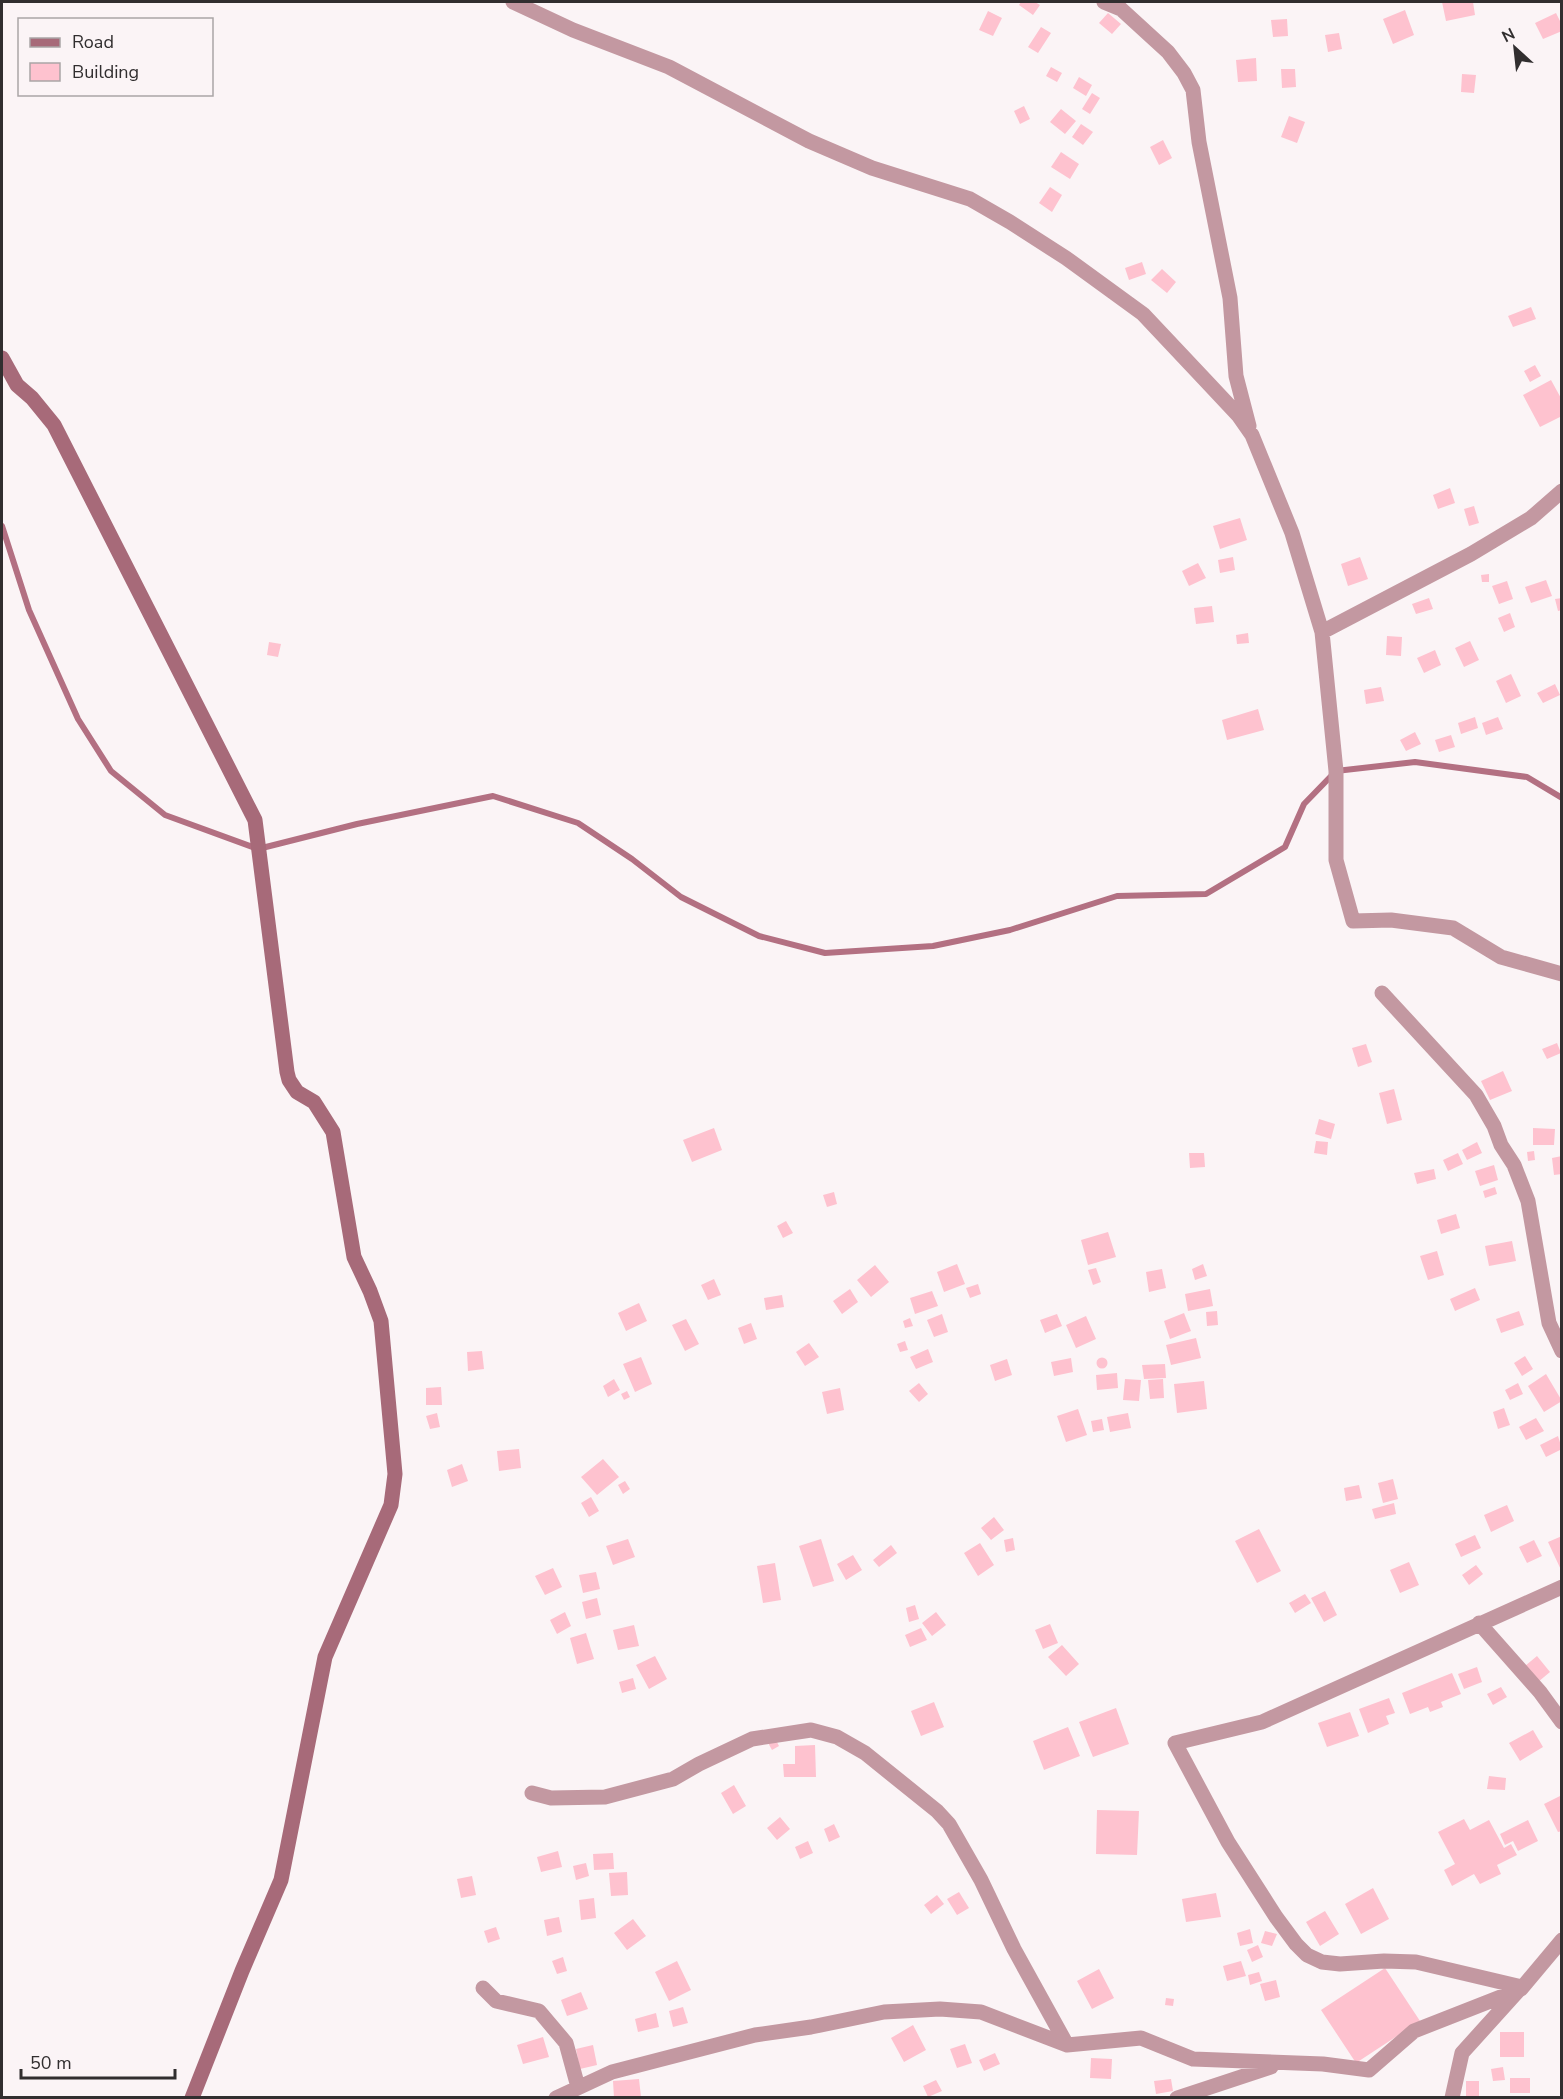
<svg xmlns="http://www.w3.org/2000/svg" width="1563" height="2099" font-family="'Nunito Sans',sans-serif">
<style>
.lines{fill:none;stroke-linecap:round;stroke-linejoin:round}
.stream{stroke:#b37082;stroke-width:6}
.building{fill:#fec2cf}
.street{stroke:#c398a1;stroke-width:15}
.secondary{stroke:#a76a79;stroke-width:15}
</style>
<rect width="100%" height="100%" fill="#fbf4f6"/>
<g class="lines">
<path class="stream" d="M 2,526 L 29,610 L 78,719 L 111,771 L 165,815 L 258,849 L 357,824 L 493,796 L 578,823 L 632,859 L 681,897 L 759,936 L 825,953 L 933,946 L 1010,930 L 1117,896 L 1206,894 L 1285,847 L 1304,804 L 1336,771 L 1415,762 L 1527,777 L 1562,798"/>
</g>
<path class="building" d="M 1021,2 L 1035,2 L 1040,5 L 1033,15 L 1019,5 Z
M 1442,2 L 1473,2 L 1475,15 L 1446,21 Z
M 1405,10 L 1414,35 L 1393,44 L 1383,19 Z
M 988,11 L 1002,18 L 993,36 L 979,30 Z
M 1108,13 L 1121,24 L 1112,34 L 1099,23 Z
M 1556,13 L 1562,25 L 1562,31 L 1543,39 L 1535,23 Z
M 1287,19 L 1288,36 L 1273,37 L 1271,20 Z
M 1041,27 L 1051,33 L 1038,53 L 1028,47 Z
M 1339,33 L 1342,49 L 1328,52 L 1325,35 Z
M 1256,58 L 1257,81 L 1238,82 L 1236,60 Z
M 1051,67 L 1062,73 L 1057,82 L 1046,76 Z
M 1281,69 L 1295,69 L 1296,87 L 1282,88 Z
M 1462,74 L 1476,75 L 1474,93 L 1461,92 Z
M 1079,77 L 1092,85 L 1086,96 L 1073,88 Z
M 1092,93 L 1100,98 L 1090,114 L 1082,109 Z
M 1024,106 L 1030,119 L 1020,124 L 1014,111 Z
M 1061,109 L 1076,121 L 1065,134 L 1050,122 Z
M 1289,116 L 1305,122 L 1297,143 L 1281,137 Z
M 1081,124 L 1093,132 L 1083,145 L 1072,137 Z
M 1163,140 L 1172,158 L 1159,165 L 1150,147 Z
M 1061,152 L 1079,164 L 1070,179 L 1051,167 Z
M 1050,187 L 1062,195 L 1052,212 L 1039,203 Z
M 1142,262 L 1146,274 L 1129,280 L 1125,268 Z
M 1162,269 L 1176,282 L 1167,293 L 1151,280 Z
M 1531,307 L 1536,319 L 1513,327 L 1508,316 Z
M 1535,365 L 1541,376 L 1530,382 L 1524,371 Z
M 1551,380 L 1562,400 L 1562,416 L 1540,427 L 1523,395 Z
M 1450,488 L 1455,503 L 1438,509 L 1433,495 Z
M 1474,506 L 1479,523 L 1469,526 L 1464,509 Z
M 1240,518 L 1247,540 L 1220,549 L 1213,526 Z
M 1233,557 L 1235,570 L 1220,573 L 1218,560 Z
M 1360,557 L 1368,579 L 1348,586 L 1341,564 Z
M 1198,563 L 1206,578 L 1189,586 L 1182,571 Z
M 1489,574 L 1489,582 L 1482,582 L 1481,575 Z
M 1546,580 L 1552,596 L 1531,603 L 1525,587 Z
M 1507,581 L 1513,599 L 1499,604 L 1492,586 Z
M 1429,598 L 1433,609 L 1416,614 L 1412,604 Z
M 1562,598 L 1562,610 L 1558,611 L 1555,599 Z
M 1212,606 L 1214,622 L 1196,624 L 1194,608 Z
M 1510,613 L 1515,627 L 1504,632 L 1498,618 Z
M 1248,633 L 1249,643 L 1237,644 L 1236,635 Z
M 1387,636 L 1402,637 L 1401,656 L 1386,655 Z
M 1470,641 L 1479,660 L 1464,667 L 1455,648 Z
M 269,642 L 281,644 L 278,657 L 267,655 Z
M 1435,650 L 1441,665 L 1424,673 L 1417,658 Z
M 1511,674 L 1521,696 L 1506,703 L 1496,681 Z
M 1555,684 L 1560,695 L 1543,703 L 1537,693 Z
M 1381,687 L 1384,701 L 1366,704 L 1364,690 Z
M 1258,709 L 1264,730 L 1227,740 L 1222,720 Z
M 1475,717 L 1478,728 L 1461,734 L 1458,723 Z
M 1498,717 L 1503,729 L 1486,735 L 1482,723 Z
M 1415,732 L 1421,744 L 1406,751 L 1400,740 Z
M 1451,735 L 1455,747 L 1439,752 L 1435,740 Z
M 1557,1043 L 1561,1053 L 1547,1059 L 1542,1049 Z
M 1366,1044 L 1372,1062 L 1358,1067 L 1352,1048 Z
M 1503,1071 L 1512,1091 L 1490,1100 L 1481,1081 Z
M 1394,1089 L 1402,1120 L 1387,1124 L 1379,1093 Z
M 1319,1119 L 1335,1124 L 1331,1139 L 1315,1134 Z
M 714,1128 L 722,1150 L 692,1162 L 683,1140 Z
M 1533,1128 L 1555,1129 L 1554,1145 L 1533,1145 Z
M 1316,1141 L 1328,1142 L 1327,1155 L 1314,1153 Z
M 1477,1142 L 1482,1153 L 1467,1160 L 1462,1150 Z
M 1534,1151 L 1535,1160 L 1528,1161 L 1527,1152 Z
M 1189,1153 L 1204,1153 L 1205,1167 L 1190,1168 Z
M 1458,1153 L 1463,1164 L 1448,1171 L 1443,1160 Z
M 1562,1156 L 1562,1174 L 1554,1175 L 1552,1158 Z
M 1494,1165 L 1498,1180 L 1480,1186 L 1475,1171 Z
M 1434,1169 L 1436,1179 L 1417,1184 L 1414,1173 Z
M 1495,1187 L 1497,1194 L 1485,1198 L 1483,1191 Z
M 834,1192 L 837,1204 L 827,1207 L 823,1195 Z
M 1456,1214 L 1460,1228 L 1441,1234 L 1437,1220 Z
M 786,1221 L 793,1233 L 783,1238 L 777,1226 Z
M 1108,1232 L 1116,1257 L 1088,1265 L 1081,1240 Z
M 1512,1241 L 1516,1261 L 1489,1266 L 1485,1246 Z
M 1437,1251 L 1444,1275 L 1428,1280 L 1420,1256 Z
M 957,1264 L 965,1284 L 944,1292 L 937,1272 Z
M 1203,1264 L 1207,1276 L 1195,1280 L 1192,1269 Z
M 875,1265 L 889,1282 L 871,1297 L 857,1280 Z
M 1096,1268 L 1101,1282 L 1093,1285 L 1088,1270 Z
M 1162,1269 L 1166,1288 L 1149,1292 L 1146,1272 Z
M 714,1279 L 721,1295 L 708,1300 L 701,1285 Z
M 978,1284 L 981,1294 L 970,1298 L 966,1288 Z
M 1475,1288 L 1480,1300 L 1455,1311 L 1450,1299 Z
M 850,1289 L 858,1302 L 842,1314 L 833,1301 Z
M 1210,1289 L 1213,1306 L 1188,1311 L 1185,1294 Z
M 932,1291 L 938,1306 L 915,1314 L 910,1298 Z
M 782,1295 L 784,1307 L 766,1310 L 764,1298 Z
M 639,1303 L 647,1321 L 626,1331 L 618,1313 Z
M 1217,1311 L 1218,1325 L 1207,1326 L 1206,1312 Z
M 1519,1311 L 1524,1325 L 1501,1333 L 1496,1319 Z
M 1184,1313 L 1191,1331 L 1170,1339 L 1164,1321 Z
M 942,1314 L 948,1332 L 934,1337 L 927,1320 Z
M 1057,1314 L 1062,1326 L 1045,1333 L 1040,1320 Z
M 1086,1316 L 1096,1339 L 1076,1348 L 1066,1325 Z
M 910,1318 L 913,1326 L 905,1328 L 903,1321 Z
M 686,1319 L 699,1344 L 685,1351 L 672,1325 Z
M 751,1323 L 757,1339 L 744,1344 L 738,1328 Z
M 1196,1338 L 1201,1358 L 1171,1365 L 1166,1345 Z
M 905,1341 L 908,1350 L 900,1352 L 897,1344 Z
M 809,1343 L 819,1357 L 805,1366 L 796,1352 Z
M 928,1349 L 933,1362 L 916,1369 L 910,1357 Z
M 482,1351 L 484,1369 L 468,1371 L 467,1352 Z
M 1525,1356 L 1533,1369 L 1522,1376 L 1514,1363 Z
M 641,1357 L 652,1384 L 635,1392 L 623,1364 Z
M1096.5 1363a5.5 5.5 0 1 1 11 0a5.5 5.5 0 1 1-11 0Z
M 1071,1358 L 1073,1372 L 1054,1376 L 1051,1362 Z
M 1007,1359 L 1012,1375 L 995,1381 L 990,1365 Z
M 1165,1364 L 1166,1378 L 1144,1379 L 1142,1365 Z
M 1117,1373 L 1118,1388 L 1097,1390 L 1096,1375 Z
M 1546,1374 L 1562,1401 L 1544,1412 L 1528,1386 Z
M 614,1379 L 620,1390 L 608,1397 L 603,1386 Z
M 1125,1379 L 1141,1380 L 1139,1401 L 1123,1400 Z
M 1163,1379 L 1164,1398 L 1150,1399 L 1148,1380 Z
M 1204,1381 L 1207,1409 L 1177,1413 L 1174,1384 Z
M 919,1383 L 928,1394 L 919,1402 L 909,1391 Z
M 1518,1383 L 1523,1394 L 1510,1400 L 1505,1390 Z
M 441,1387 L 442,1405 L 426,1405 L 426,1388 Z
M 840,1388 L 844,1410 L 827,1414 L 822,1392 Z
M 627,1391 L 630,1397 L 624,1400 L 621,1394 Z
M 1504,1408 L 1510,1425 L 1498,1429 L 1493,1412 Z
M 1078,1409 L 1087,1435 L 1066,1442 L 1057,1416 Z
M 437,1413 L 440,1427 L 430,1429 L 426,1416 Z
M 1128,1413 L 1131,1428 L 1110,1432 L 1107,1417 Z
M 1536,1418 L 1544,1431 L 1526,1440 L 1519,1427 Z
M 1102,1419 L 1104,1430 L 1093,1432 L 1091,1421 Z
M 1558,1436 L 1562,1449 L 1546,1457 L 1540,1445 Z
M 519,1449 L 521,1468 L 499,1471 L 497,1451 Z
M 603,1459 L 619,1477 L 597,1495 L 581,1477 Z
M 462,1464 L 468,1481 L 452,1487 L 447,1470 Z
M 1393,1479 L 1398,1499 L 1383,1503 L 1378,1483 Z
M 625,1481 L 630,1489 L 623,1494 L 618,1485 Z
M 1359,1485 L 1362,1498 L 1346,1501 L 1344,1488 Z
M 591,1497 L 599,1511 L 589,1517 L 581,1503 Z
M 1394,1503 L 1396,1514 L 1375,1519 L 1372,1509 Z
M 1507,1505 L 1514,1521 L 1491,1532 L 1484,1515 Z
M 994,1517 L 1004,1530 L 991,1540 L 981,1528 Z
M 1259,1529 L 1281,1571 L 1257,1583 L 1235,1541 Z
M 1475,1535 L 1481,1548 L 1461,1557 L 1455,1544 Z
M 1562,1536 L 1562,1572 L 1548,1542 Z
M 1013,1538 L 1015,1550 L 1006,1552 L 1004,1540 Z
M 628,1539 L 635,1557 L 613,1565 L 606,1546 Z
M 821,1539 L 834,1581 L 813,1587 L 799,1546 Z
M 1534,1540 L 1542,1556 L 1527,1563 L 1519,1547 Z
M 980,1543 L 994,1565 L 978,1576 L 964,1553 Z
M 891,1545 L 897,1553 L 879,1567 L 873,1560 Z
M 853,1555 L 862,1570 L 846,1580 L 837,1564 Z
M 1409,1562 L 1419,1585 L 1400,1593 L 1390,1570 Z
M 775,1563 L 781,1600 L 763,1603 L 757,1566 Z
M 1476,1565 L 1483,1574 L 1469,1585 L 1462,1575 Z
M 553,1568 L 562,1587 L 545,1595 L 535,1576 Z
M 596,1572 L 600,1589 L 583,1593 L 579,1575 Z
M 1325,1591 L 1337,1615 L 1324,1622 L 1311,1598 Z
M 1305,1594 L 1311,1603 L 1295,1613 L 1289,1603 Z
M 597,1598 L 601,1615 L 586,1619 L 582,1602 Z
M 915,1605 L 919,1619 L 909,1622 L 906,1608 Z
M 565,1612 L 571,1626 L 557,1634 L 550,1620 Z
M 936,1612 L 946,1625 L 932,1636 L 922,1623 Z
M 1050,1624 L 1058,1643 L 1043,1649 L 1035,1630 Z
M 634,1625 L 639,1646 L 618,1650 L 613,1630 Z
M 921,1628 L 927,1640 L 910,1647 L 905,1635 Z
M 586,1633 L 594,1659 L 577,1664 L 570,1638 Z
M 1062,1645 L 1079,1664 L 1066,1676 L 1048,1657 Z
M 655,1656 L 667,1679 L 649,1689 L 636,1665 Z
M 1537,1656 L 1550,1672 L 1538,1682 L 1525,1666 Z
M 1477,1667 L 1482,1682 L 1464,1689 L 1458,1674 Z
M 1452,1673 L 1461,1694 L 1441,1702 L 1443,1707 L 1430,1712 L 1428,1707 L 1410,1714 L 1402,1693 Z
M 633,1678 L 636,1689 L 622,1693 L 619,1682 Z
M 1501,1687 L 1507,1697 L 1493,1705 L 1487,1694 Z
M 1389,1698 L 1395,1713 L 1386,1716 L 1389,1724 L 1368,1733 L 1359,1709 Z
M 934,1702 L 944,1727 L 921,1736 L 911,1711 Z
M 1116,1708 L 1129,1744 L 1093,1757 L 1079,1722 Z
M 1350,1712 L 1359,1736 L 1327,1747 L 1318,1723 Z
M 1068,1727 L 1080,1756 L 1044,1770 L 1033,1741 Z
M 1533,1730 L 1543,1747 L 1520,1761 L 1509,1743 Z
M 775,1738 L 779,1746 L 772,1750 L 767,1741 Z
M 815,1745 L 816,1777 L 784,1777 L 783,1764 L 795,1764 L 795,1746 Z
M 1489,1776 L 1506,1778 L 1505,1790 L 1487,1789 Z
M 734,1785 L 746,1806 L 733,1814 L 721,1793 Z
M 1562,1795 L 1562,1831 L 1558,1832 L 1544,1804 Z
M 1097,1810 L 1139,1811 L 1137,1855 L 1096,1854 Z
M 780,1817 L 790,1829 L 777,1840 L 767,1828 Z
M 1464,1819 L 1470,1830 L 1489,1820 L 1504,1848 L 1511,1844 L 1517,1855 L 1497,1865 L 1501,1874 L 1480,1884 L 1474,1874 L 1452,1886 L 1444,1870 L 1455,1864 L 1438,1832 Z
M 1528,1820 L 1538,1841 L 1518,1851 L 1513,1841 L 1505,1845 L 1500,1834 Z
M 834,1824 L 840,1837 L 829,1842 L 824,1829 Z
M 808,1841 L 813,1853 L 800,1859 L 795,1847 Z
M 558,1851 L 562,1867 L 541,1872 L 537,1857 Z
M 613,1853 L 614,1869 L 594,1870 L 593,1854 Z
M 586,1863 L 589,1876 L 576,1880 L 573,1866 Z
M 627,1872 L 628,1895 L 611,1896 L 609,1873 Z
M 472,1876 L 476,1895 L 461,1898 L 457,1879 Z
M 1373,1888 L 1389,1919 L 1361,1934 L 1345,1904 Z
M 959,1892 L 969,1908 L 957,1915 L 947,1899 Z
M 1216,1893 L 1221,1917 L 1186,1922 L 1182,1899 Z
M 937,1895 L 944,1904 L 931,1914 L 924,1905 Z
M 594,1898 L 596,1918 L 581,1920 L 579,1900 Z
M 1325,1911 L 1339,1934 L 1320,1946 L 1306,1922 Z
M 559,1917 L 562,1932 L 547,1936 L 544,1920 Z
M 633,1919 L 646,1936 L 627,1950 L 614,1933 Z
M 496,1927 L 500,1939 L 488,1943 L 484,1931 Z
M 1250,1929 L 1253,1943 L 1240,1946 L 1237,1933 Z
M 1265,1931 L 1277,1934 L 1272,1946 L 1261,1943 Z
M 1258,1945 L 1263,1957 L 1252,1962 L 1247,1950 Z
M 563,1957 L 567,1971 L 557,1974 L 552,1961 Z
M 677,1961 L 691,1990 L 669,2001 L 655,1972 Z
M 1241,1961 L 1246,1976 L 1227,1981 L 1223,1966 Z
M 1385,1968 L 1420,2021 L 1356,2063 L 1321,2010 Z
M 1099,1969 L 1114,1998 L 1092,2009 L 1077,1981 Z
M 1259,1972 L 1262,1981 L 1250,1985 L 1248,1975 Z
M 1276,1980 L 1280,1997 L 1265,2001 L 1260,1984 Z
M 581,1992 L 588,2009 L 567,2016 L 561,2000 Z
M 1166,1998 L 1174,1999 L 1173,2006 L 1165,2005 Z
M 683,2007 L 688,2023 L 673,2027 L 669,2011 Z
M 656,2013 L 659,2027 L 638,2032 L 635,2019 Z
M 913,2025 L 926,2050 L 904,2062 L 891,2038 Z
M 1500,2032 L 1524,2032 L 1524,2057 L 1500,2057 Z
M 543,2037 L 549,2057 L 523,2064 L 517,2045 Z
M 965,2044 L 972,2063 L 957,2068 L 950,2049 Z
M 593,2045 L 597,2065 L 580,2069 L 576,2049 Z
M 995,2053 L 1000,2064 L 984,2071 L 979,2060 Z
M 1091,2058 L 1112,2059 L 1111,2079 L 1090,2078 Z
M 1503,2067 L 1505,2080 L 1493,2081 L 1491,2069 Z
M 1510,2078 L 1530,2078 L 1530,2093 L 1510,2093 Z
M 639,2079 L 641,2097 L 614,2098 L 613,2081 Z
M 1171,2079 L 1173,2091 L 1156,2094 L 1154,2081 Z
M 936,2080 L 942,2091 L 928,2097 L 923,2086 Z
M 1466,2081 L 1479,2081 L 1479,2098 L 1466,2098 Z"/>
<g class="lines">
<path class="street" d="M 513,2 L 573,30 L 669,67 L 809,141 L 872,168 L 970,199 L 1010,222 L 1066,258 L 1143,314 L 1208,383 L 1238,415 L 1252,435 L 1292,533 L 1322,632 L 1336,771 L 1336,860 L 1353,921 L 1391,920 L 1453,928 L 1501,957 L 1562,974
M 1104,2 L 1121,9 L 1168,52 L 1184,73 L 1193,90 L 1199,142 L 1230,298 L 1236,376 L 1249,426
M 1322,632 L 1471,554 L 1531,518 L 1562,491
M 1382,993 L 1476,1095 L 1494,1126 L 1501,1145 L 1514,1165 L 1528,1201 L 1549,1323 L 1562,1351
M 1479,1623 L 1540,1692 L 1562,1722
M 532,1793 L 551,1798 L 605,1797 L 673,1779 L 699,1764 L 752,1739 L 811,1730 L 837,1737 L 865,1753 L 937,1811 L 949,1824 L 981,1880 L 1014,1949 L 1067,2045
M 1522,1987 L 1416,1962 L 1384,1961 L 1340,1964 L 1322,1962 L 1307,1955 L 1296,1944 L 1276,1917 L 1228,1842 L 1175,1743 L 1262,1722 L 1562,1587
M 483,1988 L 496,2001 L 539,2011 L 566,2043 L 578,2087
M 556,2098 L 612,2072 L 755,2035 L 811,2027 L 884,2012 L 940,2009 L 981,2012 L 1067,2045 L 1141,2038 L 1193,2059 L 1323,2064 L 1369,2070 L 1414,2031 L 1521,1989 L 1562,1940
M 1177,2098 L 1271,2067
M 1452,2098 L 1462,2053 L 1518,1991"/>
<path class="secondary" d="M 2,358 L 17,385 L 32,398 L 54,425 L 255,820 L 287,1072 L 289,1080 L 297,1092 L 314,1102 L 333,1132 L 354,1257 L 370,1291 L 381,1321 L 395,1474 L 391,1505 L 325,1657 L 281,1880 L 242,1971 L 192,2098"/>
</g>
<rect width="1563" height="2099" fill="none" stroke="#312e2f" stroke-width="6"/>
<rect x="18" y="18" width="195" height="78" fill="#fbf4f6" stroke="#aaa5a6" stroke-width="1.5"/>
<rect x="30" y="38" width="30" height="9" fill="#a76a79" stroke="#aaa5a6" stroke-width="1.5"/>
<text x="72" y="48" font-size="18" fill="#312e2f">Road</text>
<rect x="30" y="63" width="30" height="18" fill="#fec2cf" stroke="#aaa5a6" stroke-width="1.5"/>
<text x="72" y="78" font-size="18" fill="#312e2f">Building</text>
<g transform="translate(1515 48) rotate(333)" stroke="#fbf4f6" stroke-width="4.5" paint-order="stroke">
<path d="M0-4.5L10 22L0 15L-10 22Z" fill="#312e2f"/>
<text y="-9" font-size="16" font-weight="bold" text-anchor="middle" fill="#312e2f">N</text>
</g>
<path d="M21 2069v9h154v-9" fill="none" stroke="#312e2f" stroke-width="3"/>
<text x="30" y="2069" font-size="18" fill="#312e2f" stroke="#fbf4f6" stroke-width="4.5" paint-order="stroke">50 m</text>
</svg>
